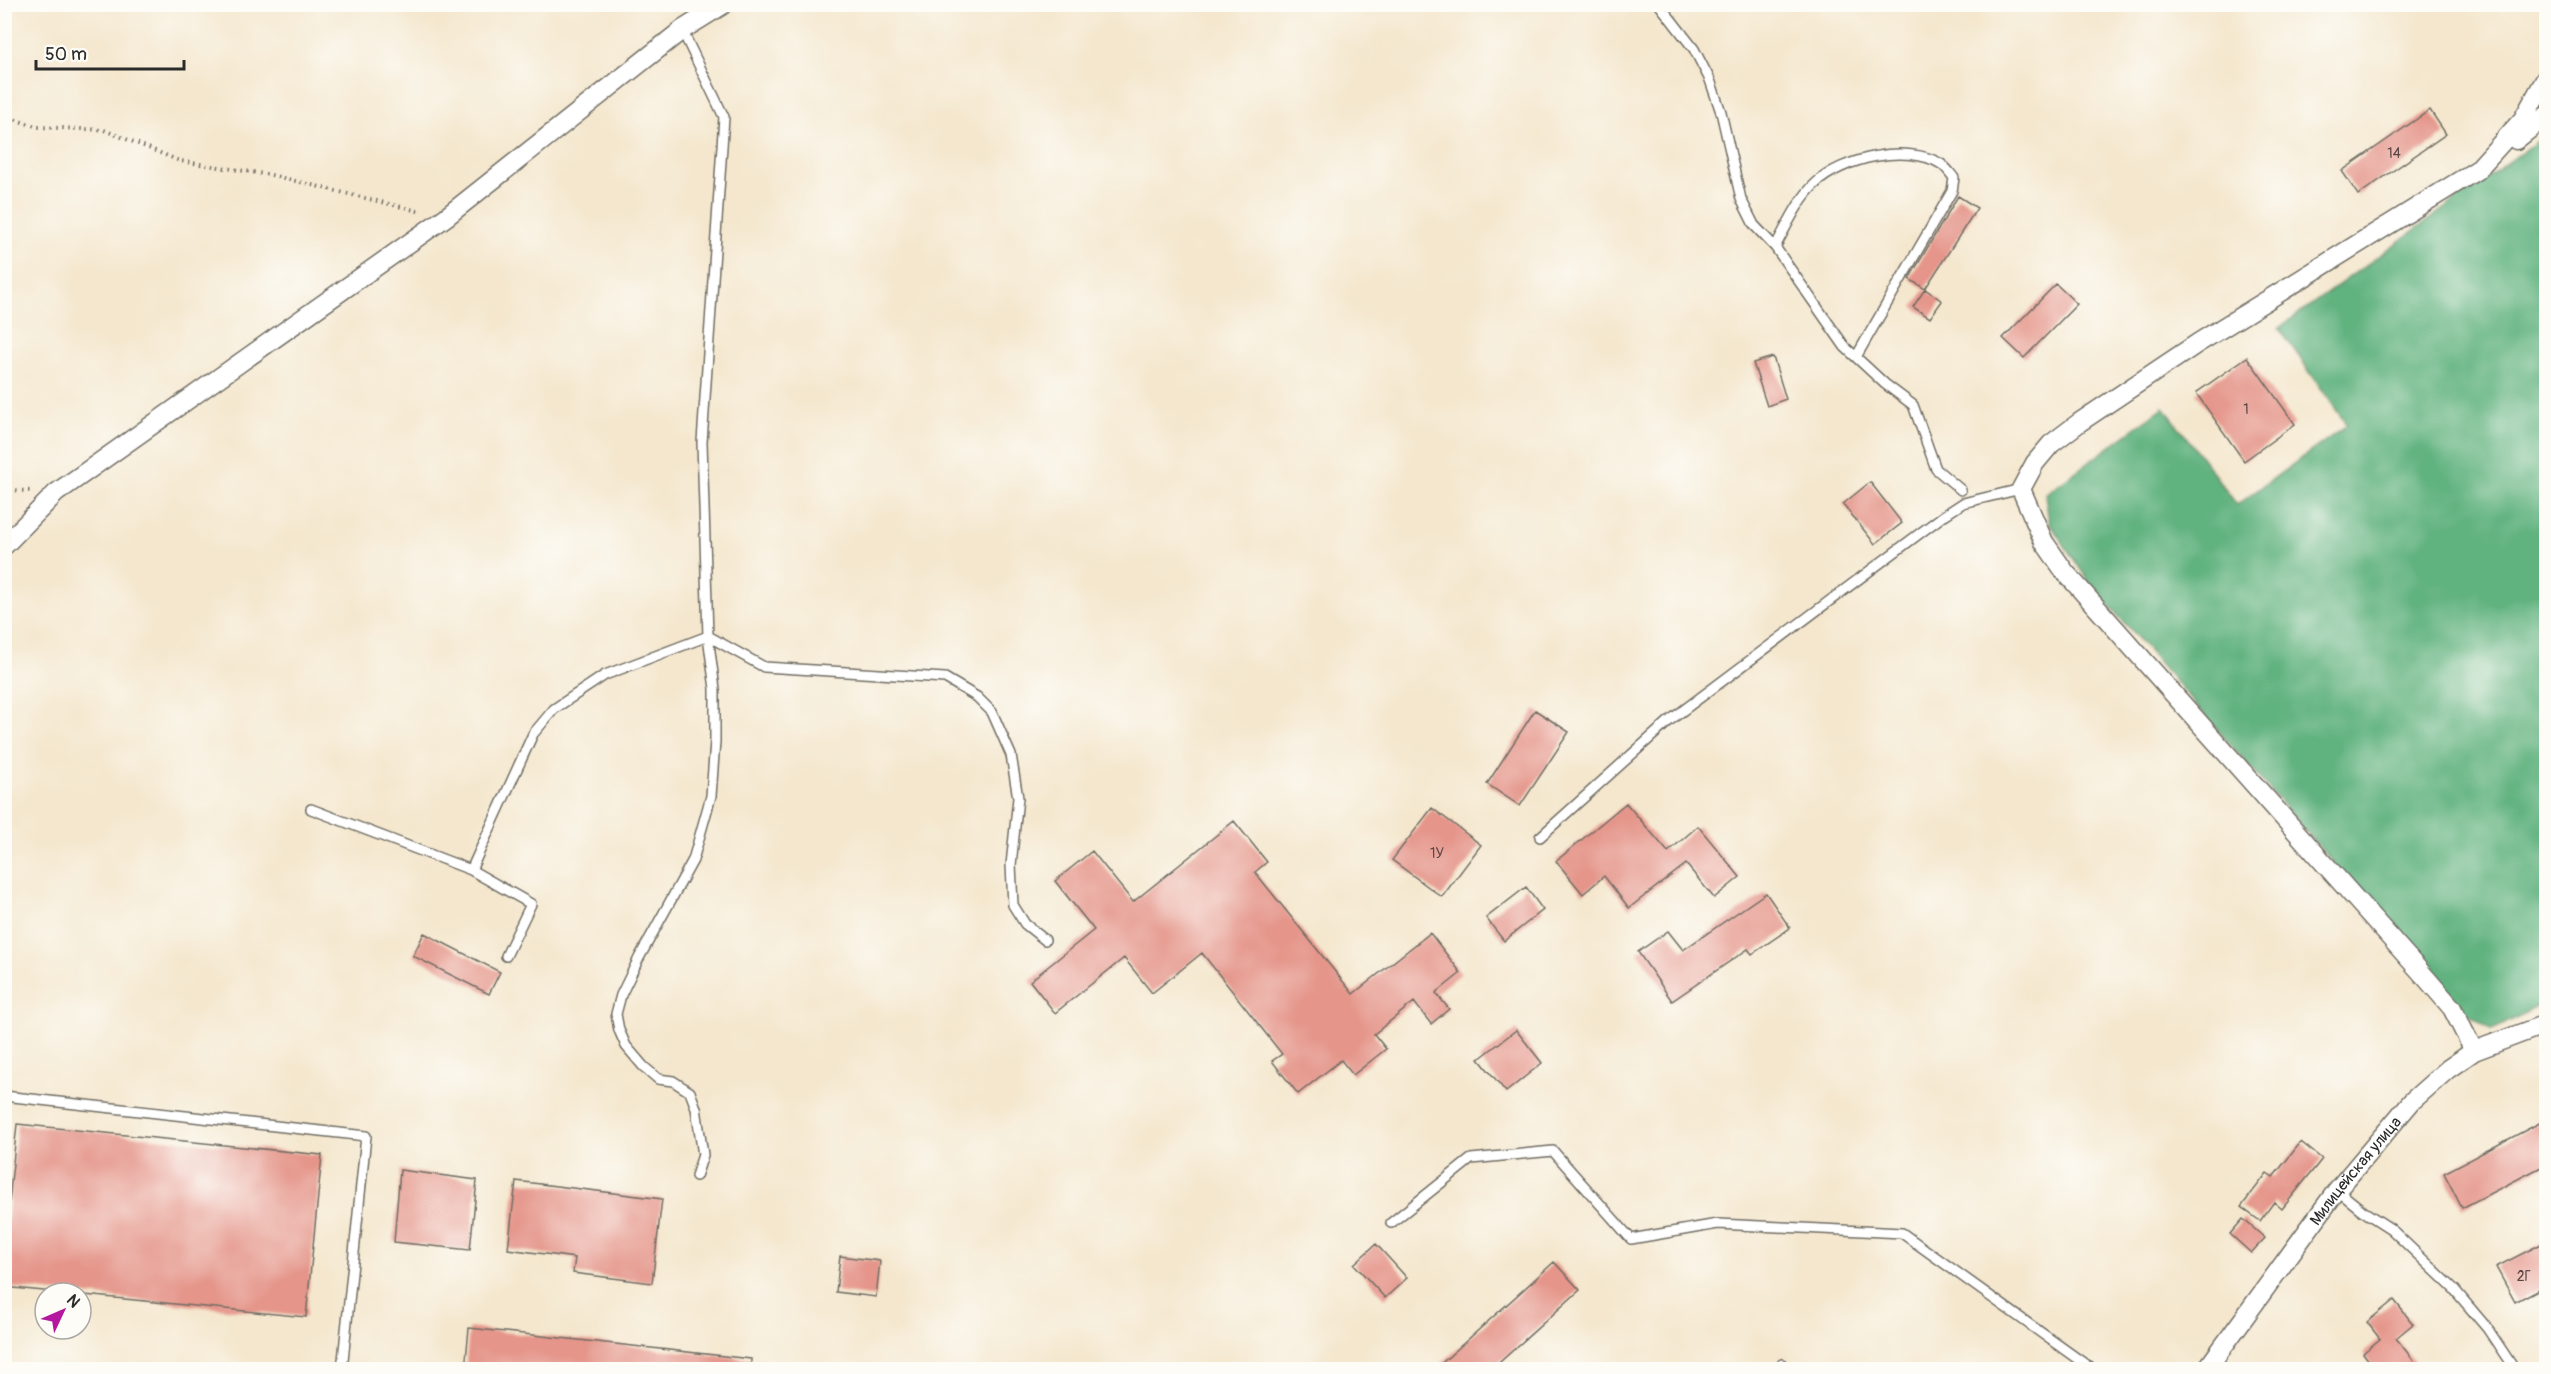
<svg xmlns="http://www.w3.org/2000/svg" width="2551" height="1374" font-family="Pangolin,sans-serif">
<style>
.forest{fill:#60b27f;stroke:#466e55;stroke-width:1.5}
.building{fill:#e5958a}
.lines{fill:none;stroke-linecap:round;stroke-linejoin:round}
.service-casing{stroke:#716d64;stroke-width:12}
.minor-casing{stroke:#716d64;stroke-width:21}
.path{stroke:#716d64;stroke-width:4;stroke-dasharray:1.5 4.5;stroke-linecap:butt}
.service{stroke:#fff;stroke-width:9}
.minor{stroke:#fff;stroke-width:18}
.labels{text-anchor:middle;stroke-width:5;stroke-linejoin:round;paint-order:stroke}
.number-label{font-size:14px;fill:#5a4643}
.street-label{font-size:16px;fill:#2b2b2b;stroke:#fdfcf7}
</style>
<rect width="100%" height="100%" fill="#fdfcf7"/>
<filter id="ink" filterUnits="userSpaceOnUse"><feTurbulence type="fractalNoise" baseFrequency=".0167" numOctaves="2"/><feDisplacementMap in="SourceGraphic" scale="12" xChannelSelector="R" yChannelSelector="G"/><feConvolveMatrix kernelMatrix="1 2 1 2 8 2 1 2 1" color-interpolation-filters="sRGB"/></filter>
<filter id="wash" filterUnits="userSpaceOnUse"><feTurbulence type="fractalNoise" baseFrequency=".008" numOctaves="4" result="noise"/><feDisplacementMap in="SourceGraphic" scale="24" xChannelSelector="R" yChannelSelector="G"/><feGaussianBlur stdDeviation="1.35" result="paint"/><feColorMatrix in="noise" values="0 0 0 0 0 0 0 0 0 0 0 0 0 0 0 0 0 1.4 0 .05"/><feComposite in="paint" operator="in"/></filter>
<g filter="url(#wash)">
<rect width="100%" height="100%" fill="#f4e7ce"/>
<path class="forest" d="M 2546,135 L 2546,1002 L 2493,1030 L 2461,1010 L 2089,582 L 2049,522 L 2045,494 L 2164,407 L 2237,505 L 2347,425 L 2279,328 Z"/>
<g id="blocks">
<path class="building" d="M 2430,110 L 2446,134 L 2358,195 L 2342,171 Z
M 1958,196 L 1977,208 L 1925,289 L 1909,279 Z
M 2056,284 L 2077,304 L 2024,358 L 2003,338 Z
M 1925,289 L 1942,301 L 1930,318 L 1913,307 Z
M 1773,357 L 1786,399 L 1767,406 L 1753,363 Z
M 2247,357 L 2295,424 L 2244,461 L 2196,393 Z
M 1870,482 L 1902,523 L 1875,544 L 1843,504 Z
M 1535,710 L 1569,732 L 1520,806 L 1487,784 Z
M 1626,803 L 1668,852 L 1698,826 L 1740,877 L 1714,898 L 1686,864 L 1629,908 L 1604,876 L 1583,894 L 1556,861 Z
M 1432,808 L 1481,845 L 1442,897 L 1392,860 Z
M 1234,821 L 1267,862 L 1255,872 L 1353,994 L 1430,933 L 1461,973 L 1436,993 L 1449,1009 L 1431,1024 L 1414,1002 L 1374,1034 L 1386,1049 L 1353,1075 L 1341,1060 L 1298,1094 L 1272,1061 L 1282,1054 L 1202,953 L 1152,993 L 1124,958 L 1055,1013 L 1030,981 L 1094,930 L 1055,881 L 1092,851 L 1133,902 Z
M 1526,887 L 1543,910 L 1504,941 L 1486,918 Z
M 1766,893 L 1790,928 L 1752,954 L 1748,949 L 1672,1001 L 1638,952 L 1668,931 L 1683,950 Z
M 424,933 L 500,972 L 489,994 L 413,956 Z
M 1516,1030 L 1542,1063 L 1506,1092 L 1479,1059 Z
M 2547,1119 L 2547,1164 L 2462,1208 L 2444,1173 Z
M 17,1124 L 322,1155 L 306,1317 L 4,1287 L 4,1251 Z
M 2301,1142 L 2322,1159 L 2282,1209 L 2274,1202 L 2260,1221 L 2241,1207 L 2267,1173 L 2273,1177 Z
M 400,1170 L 477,1180 L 470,1250 L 394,1242 Z
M 516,1181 L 662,1199 L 652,1283 L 573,1273 L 575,1258 L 508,1249 Z
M 2243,1219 L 2265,1238 L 2251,1253 L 2230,1234 Z
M 2547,1241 L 2547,1285 L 2515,1302 L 2496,1267 Z
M 1376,1244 L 1407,1278 L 1385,1298 L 1354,1264 Z
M 840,1256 L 880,1261 L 876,1297 L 836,1292 Z
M 1554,1262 L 1580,1290 L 1491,1370 L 1434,1370 Z
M 2394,1300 L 2413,1324 L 2396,1338 L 2421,1370 L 2376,1370 L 2363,1353 L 2380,1339 L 2367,1322 Z
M 469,1328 L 751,1359 L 751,1370 L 465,1370 Z"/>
</g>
</g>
<g filter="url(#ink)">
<use href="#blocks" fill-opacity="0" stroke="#716d64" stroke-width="1.5"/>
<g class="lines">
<defs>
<path id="service" d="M 1659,4 L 1694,49 L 1710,80 L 1721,112 L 1741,199 L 1754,225 L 1775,247 L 1845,347 L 1885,384 L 1913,405 L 1936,469 L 1961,490
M 1775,247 C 1787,226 1798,200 1815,184 C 1842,158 1908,143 1941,164 C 1946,167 1950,173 1954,178 L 1952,191 L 1856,357
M 708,636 L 764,667 L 945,678 L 977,697 L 992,712 L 1011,755 L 1018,798 L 1011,865 L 1013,905 L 1025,924 L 1045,940
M 311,809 L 471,870 L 531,904 L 506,956
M 1540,837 L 1669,721 L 1943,516 L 1963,503 L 2021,489
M 471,870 L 533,734 L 554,709 L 605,675 L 708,636 L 702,442 L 724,117 L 682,30
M 4,1096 L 366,1136 L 342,1370
M 696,1176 L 703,1155 L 696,1108 L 690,1092 L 673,1081 L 658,1079 L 643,1066 L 626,1046 L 619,1030 L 616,1014 L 621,995 L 639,958 L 693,860 L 711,796 L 715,741 L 715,689 L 708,636
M 2337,1190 L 2363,1211 L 2391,1229 L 2454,1289 L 2487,1328 L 2515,1370
M 1391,1223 L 1471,1159 L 1553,1151 L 1631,1239 L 1718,1224 L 1902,1233 L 2093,1370
M 1782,1364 L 1787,1370"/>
<g id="minor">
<path d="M 2516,140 L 2546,116"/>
<path d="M 4,546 L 56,493 L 446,217 L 682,30 L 724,4"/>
<path d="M 2474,1051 L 2452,1008 L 2427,979 L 2065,572 L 2044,542 L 2021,489 L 2035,463 L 2051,444 L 2080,422 L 2198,343 L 2477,170 L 2523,119 L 2546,78"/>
<path id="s1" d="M 2206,1370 L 2337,1190 L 2412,1101 L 2448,1069 L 2474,1051 L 2546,1024"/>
</g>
</defs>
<use href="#service" class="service-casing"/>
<use href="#minor" class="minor-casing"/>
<path class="path" d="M 4,116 L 38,127 L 104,130 L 180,161 L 271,175 L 422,212
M 4,490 L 32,491"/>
<use href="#service" class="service"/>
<use href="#minor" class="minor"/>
</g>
</g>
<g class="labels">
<g class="number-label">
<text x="2394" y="158">14</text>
<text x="2246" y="414">1</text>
<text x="1437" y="858">1У</text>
<text x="2524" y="1281">2Г</text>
</g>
<g class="street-label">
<text dy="6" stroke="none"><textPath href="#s1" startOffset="249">Милицейская улица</textPath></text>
</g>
</g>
<rect width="2551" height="1374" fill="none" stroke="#fdfcf7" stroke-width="24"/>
<g transform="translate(63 1311) rotate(46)"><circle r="28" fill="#fdfcf7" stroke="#a9a8a5" stroke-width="1.5"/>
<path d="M0-4.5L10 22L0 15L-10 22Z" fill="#b5179e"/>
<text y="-9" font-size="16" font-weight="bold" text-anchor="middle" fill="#2b2b2b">N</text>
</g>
<path d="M36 60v9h148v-9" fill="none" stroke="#2b2b2b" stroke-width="3"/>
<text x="45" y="60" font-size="18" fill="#2b2b2b" stroke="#fdfcf7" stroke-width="4.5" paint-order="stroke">50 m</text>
</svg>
